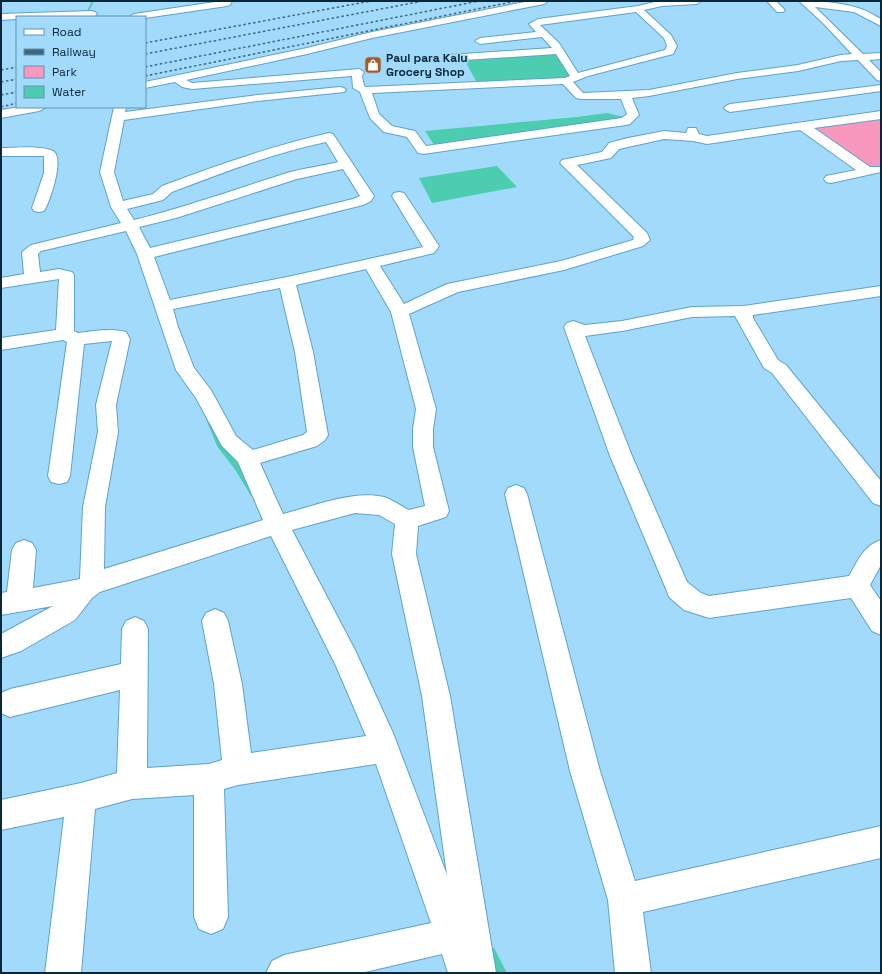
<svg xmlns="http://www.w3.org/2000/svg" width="882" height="974" font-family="'Space Grotesk',sans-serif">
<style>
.green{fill:#f898be}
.water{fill:#4dcdaf}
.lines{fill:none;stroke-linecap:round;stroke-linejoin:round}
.stream{fill:#4dcdaf;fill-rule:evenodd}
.minor-casing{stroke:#5da3cb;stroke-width:2}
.minor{fill:#fff;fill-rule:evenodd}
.rail{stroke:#3f667c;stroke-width:1.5;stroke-dasharray:2.5 2.5;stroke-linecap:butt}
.labels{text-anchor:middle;stroke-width:3;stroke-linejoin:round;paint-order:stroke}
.far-poi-label{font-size:12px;font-weight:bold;fill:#092737;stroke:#a2dafb;text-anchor:start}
</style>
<rect width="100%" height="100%" fill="#a2dafb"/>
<path class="green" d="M 881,116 L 881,169 L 868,172 L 802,126 Z"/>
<path class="water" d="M 554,52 L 570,77 L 477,83 L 463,57 Z
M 607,113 L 624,117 L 624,120 L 434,145 L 425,131 L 577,117 Z
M 497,166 L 517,187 L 432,203 L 419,178 Z"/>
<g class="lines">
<path class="stream" d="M 92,1 L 94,1 L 86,17 L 84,17 Z
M 207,417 L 211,417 L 222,443 L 240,467 L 257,494 L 255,496 L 251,496 L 236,471 L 217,446 L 206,419 Z
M 490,946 L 494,948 L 507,973 L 495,973 L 484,952 L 486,948 Z"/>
<defs>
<path id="minor" d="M 222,1 L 232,1 L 230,5 L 227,6 L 145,18 L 129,17 L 134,14 Z
M 530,1 L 548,1 L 544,4 L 372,38 L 307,54 L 186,80 L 192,83 L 359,69 L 364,72 L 362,76 L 364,86 L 366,87 L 565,78 L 570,76 L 556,54 L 449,61 L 444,58 L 449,55 L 552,48 L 542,37 L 480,44 L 475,41 L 480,38 L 536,32 L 529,24 L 538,19 L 638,6 L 659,1 L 701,1 L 697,4 L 662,6 L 644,10 L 671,35 L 677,46 L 673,54 L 588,76 L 573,82 L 583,93 L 649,90 L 737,73 L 798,65 L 841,55 L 852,54 L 823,23 L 799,1 C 818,1 840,2 858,8 C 866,10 874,15 881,19 L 881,26 L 854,12 L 815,7 L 863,54 L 881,53 L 881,59 L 869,60 L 881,72 L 881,81 L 877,80 L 858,60 L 841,61 L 798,71 L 737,79 L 649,96 L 632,98 L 639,115 L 630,124 L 626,125 L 423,154 L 418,153 L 407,137 L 384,132 L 370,118 L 360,92 L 353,88 L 352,76 L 192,89 L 182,87 L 175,82 L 145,88 L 145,82 L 307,48 L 372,32 ZM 636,12 L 664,38 L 667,46 L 665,50 L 578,73 L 559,43 L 540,25 ZM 563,84 L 576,98 L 580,99 L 621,99 L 627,114 L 622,118 L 426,146 L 415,131 L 392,126 L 379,114 L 372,93 Z
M 767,1 L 776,1 L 785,10 L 783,12 L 777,12 Z
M 92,11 L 95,12 L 97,14 L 95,16 L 17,17 L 17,19 L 1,20 L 1,14 Z
M 881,85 L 881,91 L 730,112 L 726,110 L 724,108 L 726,106 L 730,104 Z
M 340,87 L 344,88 L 346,90 L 344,92 L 258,101 L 124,120 L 114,172 L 123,201 L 153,194 L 162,186 C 217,165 272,146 329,133 L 333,134 L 374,196 L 371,201 L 363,205 L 154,257 L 170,300 L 287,277 L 423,247 L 392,196 L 394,193 L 399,192 L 404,193 L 439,246 L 434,253 L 380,266 L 404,304 L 447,284 L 561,261 L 633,240 L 634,237 L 560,163 L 562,160 L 602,152 L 609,143 L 628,138 L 664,131 L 686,133 L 688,128 L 696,128 L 699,134 L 707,136 L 881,111 L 881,119 L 814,128 L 870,167 L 881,167 L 881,172 L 831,183 L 826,182 L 824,179 L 826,176 L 856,170 L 800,130 L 707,144 L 693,141 L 664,139 L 619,149 L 611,158 L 577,165 L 647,233 L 650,240 L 643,246 L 564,270 L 458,292 L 409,314 L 436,409 L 433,429 L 433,447 L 449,511 L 446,517 L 418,526 L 416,554 L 450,696 L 496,973 L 448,973 L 442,954 L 361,973 L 266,973 L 272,961 L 284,955 L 431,923 L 376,764 L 238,785 L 224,789 L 228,917 L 223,929 L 211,934 L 199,929 L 194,917 L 194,795 L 132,799 L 95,809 L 81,973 L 45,973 L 64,817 L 1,830 L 1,800 L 81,783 L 117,773 L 120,690 L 10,717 L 1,713 L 1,693 L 10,689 L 121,664 L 122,629 L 126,621 L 135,617 L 144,621 L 148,629 L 147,768 L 209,764 L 222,760 L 214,684 L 202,621 L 206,613 L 215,609 L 224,613 L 228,621 L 242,684 L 251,753 L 366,736 L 336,666 L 271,536 L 100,592 L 92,598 L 75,620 L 21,651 L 1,658 L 1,634 L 53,606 L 1,615 L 1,593 L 7,592 L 12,550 L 16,543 L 24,540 L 32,543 L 36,550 L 33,588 L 80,579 L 83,507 L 98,432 L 96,405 L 112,341 L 84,344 L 70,476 L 67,482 L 59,484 L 51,482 L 48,476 L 67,342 L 63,340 L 1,350 L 1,338 L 56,330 L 59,279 L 1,288 L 1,278 L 24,274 L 22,252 L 31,245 L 121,223 L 111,207 L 100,172 L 114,107 L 126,107 L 125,112 L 258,95 ZM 326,142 L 338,162 C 322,166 304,168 287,173 C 236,189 186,207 134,220 L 127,209 L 163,200 L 172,192 C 222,173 273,153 326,142 ZM 343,169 L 360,196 L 353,199 L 150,248 L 139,227 L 176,218 L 297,179 ZM 126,231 L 137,254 L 176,370 L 196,398 L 222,446 L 238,462 L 263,520 L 104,569 L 105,507 L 118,432 L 116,405 L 130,339 L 126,332 C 110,328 94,331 78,333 L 74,331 L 74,275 L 72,272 L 59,269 L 40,272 L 38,254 L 41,251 ZM 366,269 L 391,312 L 416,409 L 413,429 L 413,447 L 425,506 L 409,510 C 401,506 393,500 384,497 C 353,490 314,506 283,514 L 260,463 L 317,446 L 325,440 L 328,435 L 313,352 L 296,285 ZM 280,288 L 295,352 L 307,432 L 303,435 L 253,450 L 236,436 L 211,390 L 194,368 L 178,327 L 173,309 ZM 355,513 L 379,515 L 395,524 L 392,554 L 422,696 L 447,875 L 393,733 L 355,650 L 292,530 Z
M 20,107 L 45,107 L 43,109 L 39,111 L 1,118 L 1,110 Z
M 1,148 C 15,148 41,145 53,151 C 65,157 50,202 44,211 L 39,212 L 34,211 L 32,208 L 44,173 L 44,156 L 1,156 Z
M 881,286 L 881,296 L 753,315 L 753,318 L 778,360 L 786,365 L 881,481 L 881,506 L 873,503 L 772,373 L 764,368 L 735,316 L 692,317 L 622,331 L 585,336 L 632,456 L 687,582 L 701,593 L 709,596 L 849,576 C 858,561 863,546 881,540 L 881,565 L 870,585 L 881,601 L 881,635 L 872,631 L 851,598 L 709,618 L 684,610 L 669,597 L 666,589 L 610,456 L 564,327 L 567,323 L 573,321 L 585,325 L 622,321 L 692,307 L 744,306 Z
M 516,485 L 524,488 L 527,494 L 600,771 L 635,881 L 881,826 L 881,858 L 643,912 L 651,973 L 615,973 L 608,900 L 570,771 L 505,494 L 508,488 Z"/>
</defs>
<use href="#minor" class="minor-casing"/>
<use href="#minor" class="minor"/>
<path class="rail" d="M 145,43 L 371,1
M 145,54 L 423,1
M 145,67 L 479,1
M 1,70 L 17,67
M 145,76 L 517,1
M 1,82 L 17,79
M 1,95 L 17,92
M 1,107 L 17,103"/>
</g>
<defs>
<symbol id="shop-square" viewBox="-11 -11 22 22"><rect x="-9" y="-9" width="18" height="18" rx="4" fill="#9f5d2b" stroke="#a2dafb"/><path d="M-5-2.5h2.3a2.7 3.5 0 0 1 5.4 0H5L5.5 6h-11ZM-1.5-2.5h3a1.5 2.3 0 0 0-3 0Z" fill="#fff"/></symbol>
</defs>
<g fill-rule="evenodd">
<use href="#shop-square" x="363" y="55" width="20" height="20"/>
</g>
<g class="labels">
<g class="far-poi-label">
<text x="386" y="62">Paul para Kalu<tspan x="386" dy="14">Grocery Shop</tspan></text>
</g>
</g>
<rect width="882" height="974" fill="none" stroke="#092737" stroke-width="4"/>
<rect x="16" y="16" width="130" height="92" fill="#a2dafb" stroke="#6592ad"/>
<rect x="24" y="29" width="20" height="6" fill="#ffffff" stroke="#6592ad"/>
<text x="52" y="36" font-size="12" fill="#092737">Road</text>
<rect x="24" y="49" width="20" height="6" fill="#3f667c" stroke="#6592ad"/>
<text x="52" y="56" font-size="12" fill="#092737">Railway</text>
<rect x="24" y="66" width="20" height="12" fill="#f898be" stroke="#6592ad"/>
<text x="52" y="76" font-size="12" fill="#092737">Park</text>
<rect x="24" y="86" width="20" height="12" fill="#4dcdaf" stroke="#6592ad"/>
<text x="52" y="96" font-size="12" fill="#092737">Water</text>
</svg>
